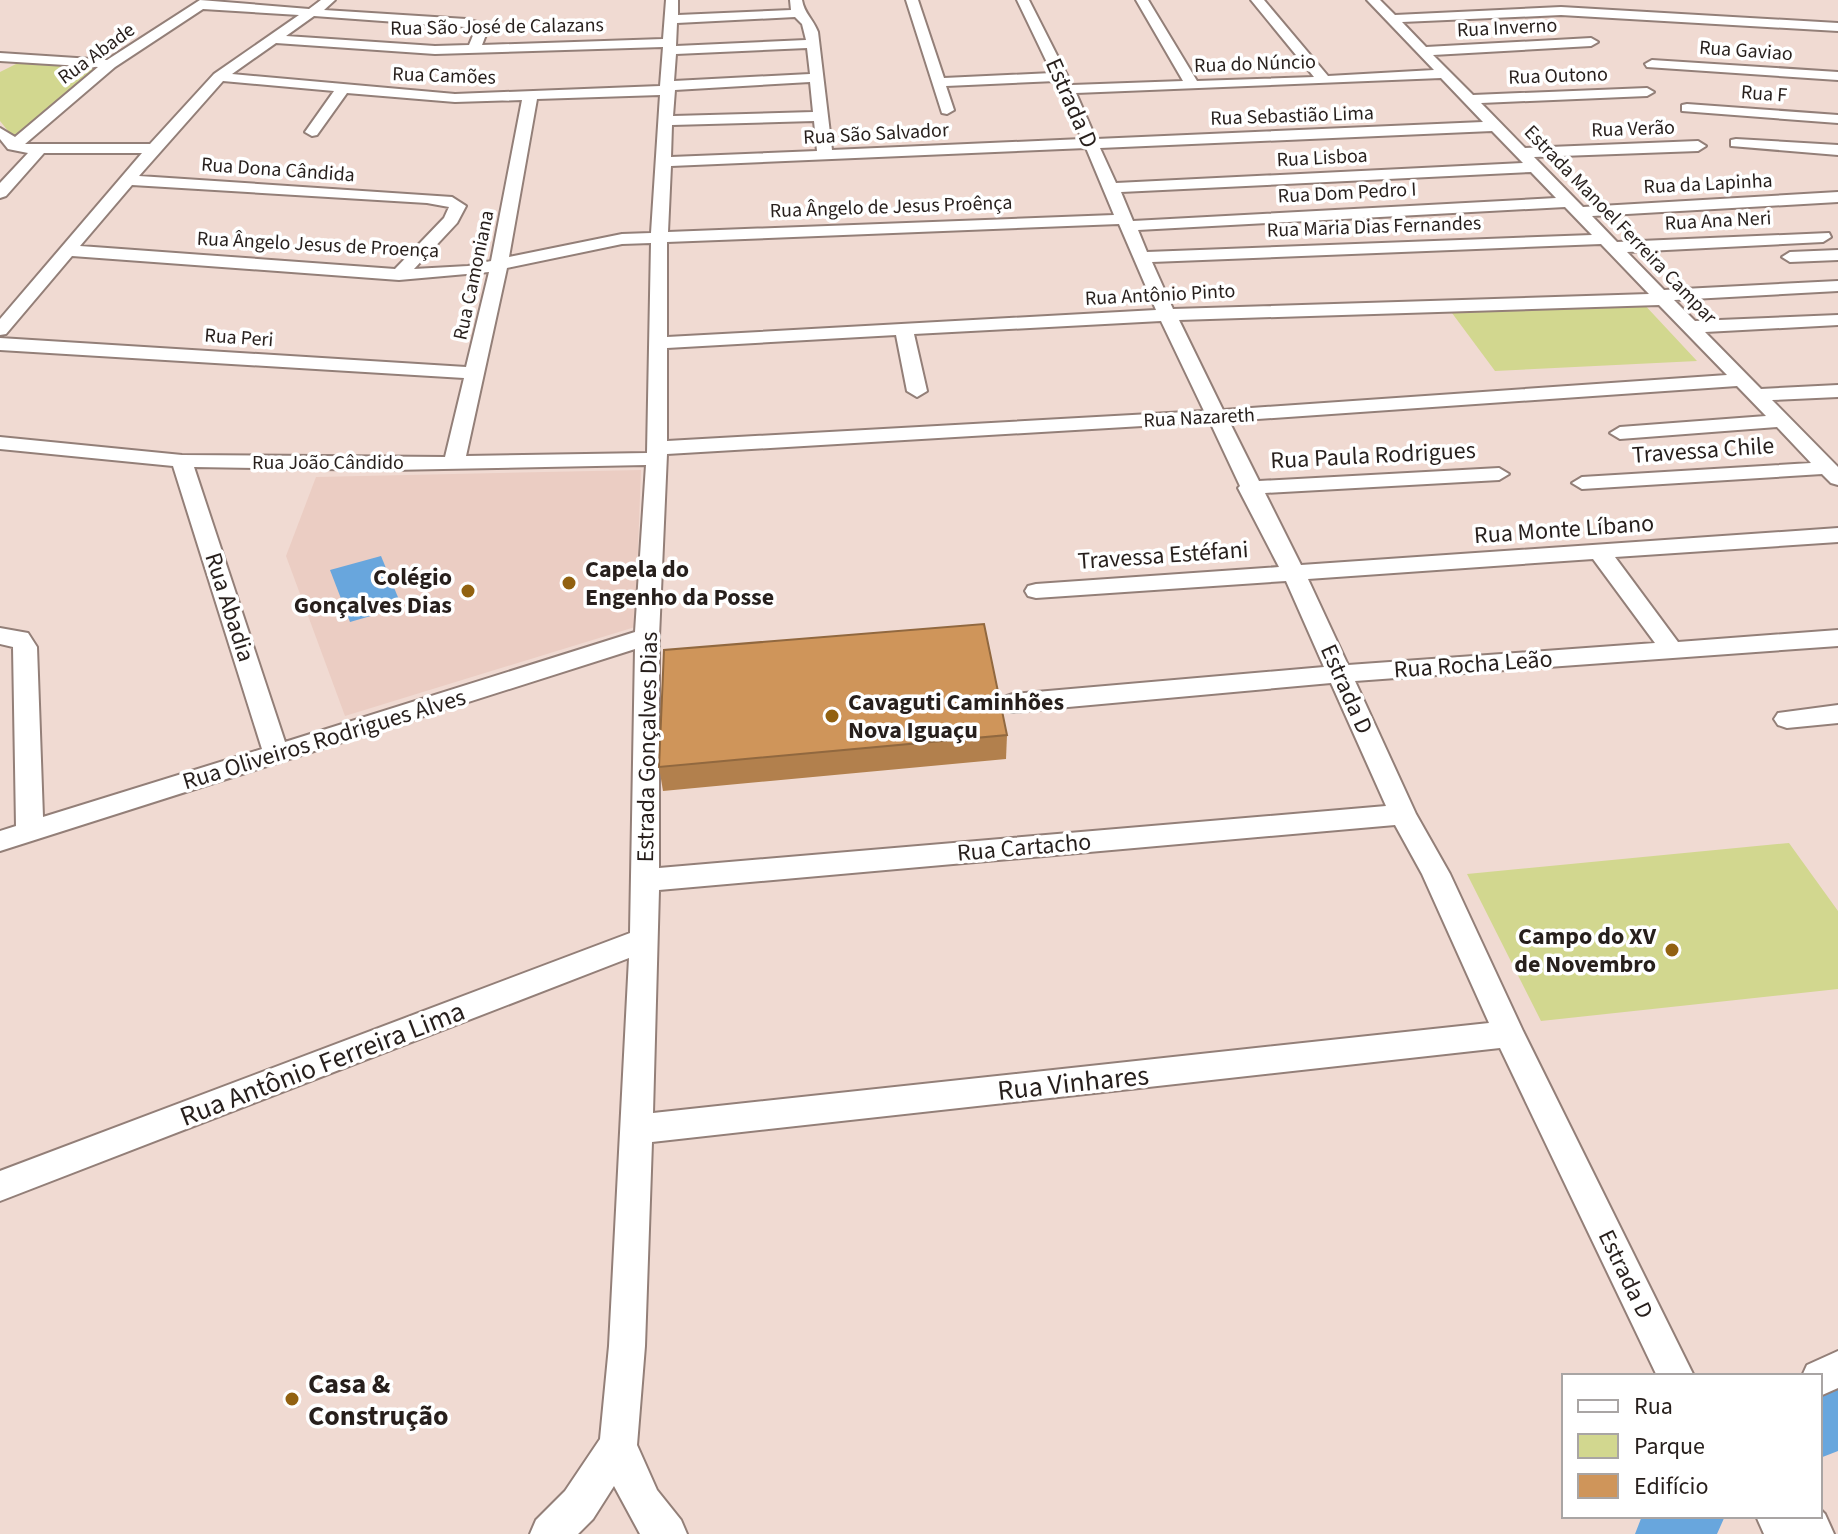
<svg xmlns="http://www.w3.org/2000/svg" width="1838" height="1534" font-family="'Source Sans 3',sans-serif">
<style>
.built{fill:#ebcdc3}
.green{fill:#d2d78f}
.water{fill:#68a6dd}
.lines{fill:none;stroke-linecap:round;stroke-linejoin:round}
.river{fill:#68a6dd;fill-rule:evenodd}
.minor-casing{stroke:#937f78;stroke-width:4}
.highway-casing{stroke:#937f78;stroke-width:4}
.minor{fill:#fff;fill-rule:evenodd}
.highway{fill:#fff;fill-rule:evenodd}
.wall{fill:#b2804d}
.building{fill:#cf955a;stroke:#91683f;stroke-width:2}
.poi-dot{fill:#926110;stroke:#fff;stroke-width:3}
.labels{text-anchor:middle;stroke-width:7;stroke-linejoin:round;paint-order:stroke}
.far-street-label{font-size:20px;fill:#271f1c;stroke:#fff}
.street-label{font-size:24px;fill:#271f1c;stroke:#fff}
.poi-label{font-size:24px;font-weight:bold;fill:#271f1c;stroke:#fff;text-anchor:start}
.near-street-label{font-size:28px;fill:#271f1c;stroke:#fff}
.near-poi-label{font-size:28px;font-weight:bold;fill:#271f1c;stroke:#fff;text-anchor:start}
</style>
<rect width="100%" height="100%" fill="#f0dad2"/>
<path class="built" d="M 641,470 L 635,627 L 345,716 L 286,556 L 316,477 Z"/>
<path class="green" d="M 22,61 L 99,67 L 13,137 L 0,121 L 0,72 Z
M 1641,301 L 1697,361 L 1495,371 L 1449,309 Z
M 1789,843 L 1838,911 L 1838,989 L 1541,1021 L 1467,874 Z"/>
<path class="water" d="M 381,556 L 402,607 L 350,622 L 330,570 Z"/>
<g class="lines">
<path class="river" d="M 1838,1386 L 1838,1451 L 1820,1458 L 1820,1393 Z
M 1642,1516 L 1725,1516 L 1717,1534 L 1635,1534 Z"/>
<defs>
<path id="minor" d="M 200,0 L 309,9 L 321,0 L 335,0 L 324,10 L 466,19 L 480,23 L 487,32 L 482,45 L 663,39 L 666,0 L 678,0 L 678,15 L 791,10 L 790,0 L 802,0 C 804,13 813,19 818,32 L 832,150 L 1082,139 L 1056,81 L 946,86 L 954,110 L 947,114 L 942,113 L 906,0 L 918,0 L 944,78 L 1052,73 L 1017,0 L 1029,0 L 1072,85 L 1183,81 L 1136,0 L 1148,0 L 1197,81 L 1314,77 L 1251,0 L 1264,0 L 1328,76 L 1434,70 L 1367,0 L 1380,0 L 1395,15 L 1561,7 L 1838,23 L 1838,31 L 1561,15 L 1402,22 L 1426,47 L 1591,38 L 1598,42 L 1591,46 L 1433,55 L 1473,95 L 1647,88 L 1654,92 L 1647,96 L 1481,103 L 1525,148 L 1698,141 L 1706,146 L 1698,151 L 1534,157 L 1583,207 L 1838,192 L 1838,202 L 1592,216 L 1617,242 L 1829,233 L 1831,237 L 1823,242 L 1627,252 L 1664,290 L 1838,281 L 1838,291 L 1674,300 L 1695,321 L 1838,315 L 1838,325 L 1705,332 L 1761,389 L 1838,385 L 1838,397 L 1772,400 L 1838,467 L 1838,485 L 1831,483 L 1822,474 L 1582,489 L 1572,483 L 1582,477 L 1811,463 L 1777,427 L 1620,439 L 1610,433 L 1620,427 L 1766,416 L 1737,386 L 1229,421 L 1259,481 L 1499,468 L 1509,474 L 1499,480 L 1265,493 L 1301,565 L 1838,528 L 1838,542 L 1615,557 L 1678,642 L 1838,630 L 1838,646 L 1355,681 L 1416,814 L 1450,874 L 1523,1031 L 1694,1376 L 1657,1376 L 1500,1048 L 652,1142 L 645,1346 L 637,1445 L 657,1490 L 681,1520 L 687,1534 L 640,1534 L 614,1486 L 593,1519 L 578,1534 L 530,1534 L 536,1520 L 565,1491 L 600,1439 L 609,1346 L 629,958 L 0,1201 L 0,1171 L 630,933 L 635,649 L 0,851 L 0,831 L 16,826 L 13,647 L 0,644 L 0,628 L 28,633 L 37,647 L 43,817 L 262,749 L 173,466 L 0,449 L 0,437 L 182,455 L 445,457 L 464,378 L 0,350 L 0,338 L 466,367 L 489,272 L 399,280 L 72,256 L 6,334 L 0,335 L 0,319 L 142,153 L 44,153 L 6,196 L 0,198 L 0,183 L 28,153 L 8,149 L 0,139 L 0,128 L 15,137 L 98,67 L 0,61 L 0,53 L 107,60 ZM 203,9 L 299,15 L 214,74 L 150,144 L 25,144 L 115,67 ZM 314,16 L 465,27 L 474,33 L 469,45 L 435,46 L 286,36 ZM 795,17 L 802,24 L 806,40 L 676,46 L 677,23 ZM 276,43 L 435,54 L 663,47 L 660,86 L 455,94 L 232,74 ZM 807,48 L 810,74 L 674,81 L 676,54 ZM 1441,78 L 1483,122 L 1096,139 L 1076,93 ZM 223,81 L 334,91 L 305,132 L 312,136 L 317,135 L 347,93 L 455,102 L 522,100 L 491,261 L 468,266 L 414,269 L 457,223 L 466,206 L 452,197 L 139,176 ZM 810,82 L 813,112 L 673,116 L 675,90 ZM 660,95 L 651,233 L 622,234 L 509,257 L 537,99 ZM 814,121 L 817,151 L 671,157 L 672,125 ZM 1492,131 L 1523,163 L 1116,183 L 1100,148 ZM 1086,148 L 1114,215 L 668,232 L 671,166 ZM 1531,172 L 1556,198 L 1133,221 L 1121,192 ZM 132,185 L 427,203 L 449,207 L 444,218 L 395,269 L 80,246 ZM 1565,207 L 1592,235 L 1147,252 L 1138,230 ZM 1119,224 L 1156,310 L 667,337 L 667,242 ZM 651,243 L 647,453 L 466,456 L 507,268 L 622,244 ZM 1601,244 L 1649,294 L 1173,309 L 1152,262 ZM 1659,305 L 1727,375 L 1223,410 L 1179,320 ZM 1161,321 L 1204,411 L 667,441 L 667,348 L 896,335 L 907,391 L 917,397 L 927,391 L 914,334 ZM 1210,422 L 1240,486 L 1238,488 L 1279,567 L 1036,584 L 1028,586 L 1025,591 L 1028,596 L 1036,598 L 1286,581 L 1324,667 L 1013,694 L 1004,697 L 1001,703 L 1004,709 L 1013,712 L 1331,683 L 1386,806 L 659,868 L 659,637 L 667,454 ZM 646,465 L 635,632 L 285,742 L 194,467 L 390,470 ZM 1593,559 L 1655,643 L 1348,665 L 1308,579 ZM 1395,825 L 1422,874 L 1489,1023 L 653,1113 L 659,890 Z
M 1652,60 L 1838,72 L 1838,80 L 1647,67 L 1645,64 Z
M 1687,104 L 1838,115 L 1838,123 L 1682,111 L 1682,105 Z
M 1736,139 L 1838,145 L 1838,155 L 1731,146 L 1731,140 Z
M 1838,250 L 1838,260 L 1790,262 L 1782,257 L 1790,252 Z
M 1838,705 L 1838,723 L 1787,728 L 1778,725 L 1774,719 L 1778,713 Z
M 1838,1351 L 1838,1388 L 1820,1396 L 1820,1376 L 1802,1376 L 1807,1365 Z"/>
<path id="highway" d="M 1820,1509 L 1825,1514 L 1834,1534 L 1764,1534 L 1756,1516 L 1820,1516 Z"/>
</defs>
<use href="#minor" class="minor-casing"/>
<use href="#highway" class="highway-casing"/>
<use href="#minor" class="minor"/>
<use href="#highway" class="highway"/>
</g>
<path class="wall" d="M 1007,735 L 1006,759 L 663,791 L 659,767 Z"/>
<path class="building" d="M 984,624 L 1007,735 L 659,767 L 664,650 Z"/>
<g class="poi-dot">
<circle cx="569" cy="583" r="8"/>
<circle cx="468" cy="591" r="8"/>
<circle cx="832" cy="716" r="8"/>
<circle cx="1672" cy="950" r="8"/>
<circle cx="292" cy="1399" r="8"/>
</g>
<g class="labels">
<g class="far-street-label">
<text transform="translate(497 26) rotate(-1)" y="7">Rua São José de Calazans</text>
<text transform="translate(1507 27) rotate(-3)" y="7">Rua Inverno</text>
<text transform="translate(1746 50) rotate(4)" y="7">Rua Gaviao</text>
<text transform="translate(96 53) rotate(-36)" y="7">Rua Abade</text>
<text transform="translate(1255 63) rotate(-2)" y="7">Rua do Núncio</text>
<text transform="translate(444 75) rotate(2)" y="7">Rua Camões</text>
<text transform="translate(1558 75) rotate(-2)" y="7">Rua Outono</text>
<text transform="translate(1764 93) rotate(4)" y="7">Rua F</text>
<text transform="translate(1292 115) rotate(-2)" y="7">Rua Sebastião Lima</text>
<text transform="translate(1633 128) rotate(-2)" y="7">Rua Verão</text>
<text transform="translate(876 133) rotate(-3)" y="7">Rua São Salvador</text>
<text transform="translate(1322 157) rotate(-3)" y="7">Rua Lisboa</text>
<text transform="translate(278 169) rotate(4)" y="7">Rua Dona Cândida</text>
<text transform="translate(1708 183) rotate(-3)" y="7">Rua da Lapinha</text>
<text transform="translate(1347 192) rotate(-3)" y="7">Rua Dom Pedro I</text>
<text transform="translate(891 206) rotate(-2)" y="7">Rua Ângelo de Jesus Proênça</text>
<text transform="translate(1718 220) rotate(-3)" y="7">Rua Ana Neri</text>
<text transform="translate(1621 224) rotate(46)" y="7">Estrada Manoel Ferreira Campar</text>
<text transform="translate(1374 226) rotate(-2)" y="7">Rua Maria Dias Fernandes</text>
<text transform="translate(318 244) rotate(3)" y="7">Rua Ângelo Jesus de Proença</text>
<text transform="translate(473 275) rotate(-78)" y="7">Rua Camoniana</text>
<text transform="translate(1160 294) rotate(-3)" y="7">Rua Antônio Pinto</text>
<text transform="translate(239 337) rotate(4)" y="7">Rua Peri</text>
<text transform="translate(1199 417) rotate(-3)" y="7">Rua Nazareth</text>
<text x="328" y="469">Rua João Cândido</text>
</g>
<g class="street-label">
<text transform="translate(1072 103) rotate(66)" y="8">Estrada D</text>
<text transform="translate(1703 450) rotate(-4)" y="8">Travessa Chile</text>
<text transform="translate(1373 455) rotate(-3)" y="8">Rua Paula Rodrigues</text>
<text transform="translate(1564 529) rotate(-4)" y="8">Rua Monte Líbano</text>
<text transform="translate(1163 555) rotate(-4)" y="8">Travessa Estéfani</text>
<text transform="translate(230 607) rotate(72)" y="8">Rua Abadia</text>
<text transform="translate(1473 664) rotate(-4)" y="8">Rua Rocha Leão</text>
<text transform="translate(1347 689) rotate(66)" y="8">Estrada D</text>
<text transform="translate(324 739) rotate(-17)" y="8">Rua Oliveiros Rodrigues Alves</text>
<text transform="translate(647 747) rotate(-89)" y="8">Estrada Gonçalves Dias</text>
<text transform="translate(1024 847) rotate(-5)" y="8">Rua Cartacho</text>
<text transform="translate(1626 1274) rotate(64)" y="8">Estrada D</text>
</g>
<g class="poi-label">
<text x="585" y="577">Capela do<tspan x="585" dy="28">Engenho da Posse</tspan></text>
<text x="452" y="585" text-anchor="end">Colégio<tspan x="452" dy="28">Gonçalves Dias</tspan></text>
<text x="848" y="710">Cavaguti Caminhões<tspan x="848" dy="28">Nova Iguaçu</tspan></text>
<text x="1656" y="944" text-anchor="end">Campo do XV<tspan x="1656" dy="28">de Novembro</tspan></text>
</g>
<g class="near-street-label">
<text transform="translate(322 1063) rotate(-21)" y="10">Rua Antônio Ferreira Lima</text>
<text transform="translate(1073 1082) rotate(-6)" y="10">Rua Vinhares</text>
</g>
<g class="near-poi-label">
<text x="308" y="1393">Casa &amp;<tspan x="308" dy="32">Construção</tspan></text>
</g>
</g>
<rect x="1562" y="1374" width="260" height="144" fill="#ffffff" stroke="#a9a5a4" stroke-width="2"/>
<rect x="1578" y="1400" width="40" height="12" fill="#ffffff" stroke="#a9a5a4" stroke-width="2"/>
<text x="1634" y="1414" font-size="24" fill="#271f1c">Rua</text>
<rect x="1578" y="1434" width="40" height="24" fill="#d2d78f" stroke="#a9a5a4" stroke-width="2"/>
<text x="1634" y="1454" font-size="24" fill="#271f1c">Parque</text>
<rect x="1578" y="1474" width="40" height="24" fill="#cf955a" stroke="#a9a5a4" stroke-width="2"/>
<text x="1634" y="1494" font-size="24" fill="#271f1c">Edifício</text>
</svg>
